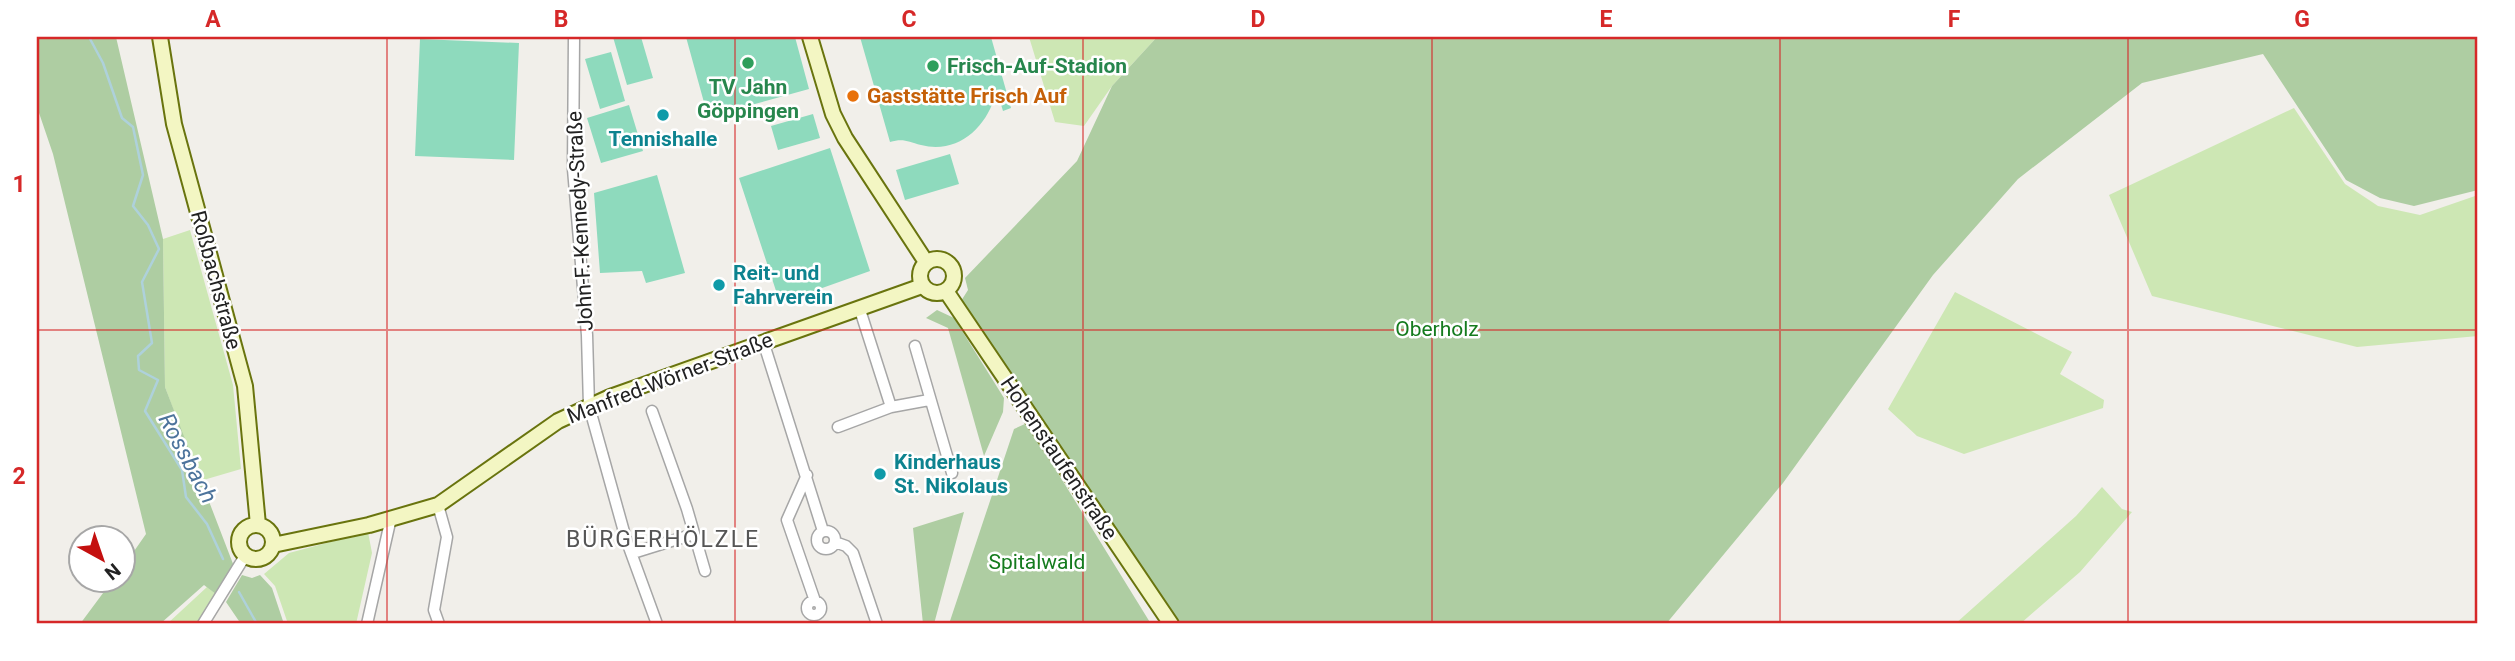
<svg xmlns="http://www.w3.org/2000/svg" width="2515" height="661" font-family="Roboto,sans-serif">
<style>
.grass{fill:#cde7b4}
.forest{fill:#aecda2}
.pitch{fill:#8edabd}
.lines{fill:none;stroke-linecap:round;stroke-linejoin:round}
.stream{stroke:#aed1db;stroke-width:2.5}
.street-casing{stroke:#a6a6a6;stroke-width:13}
.secondary-casing{stroke:#69740e;stroke-width:18}
.street{stroke:#fff;stroke-width:10}
.secondary{stroke:#f3f6c3;stroke-width:14}
.grid{fill:none;stroke:#d62828;stroke-width:2;stroke-opacity:0.55}
.leisure-dot{fill:#2e9e5b;stroke:#fff;stroke-width:2.5}
.food-dot{fill:#e8710a;stroke:#fff;stroke-width:2.5}
.culture-dot{fill:#0f9aa8;stroke:#fff;stroke-width:2.5}
.labels{text-anchor:middle;stroke-width:5;stroke-linejoin:round;paint-order:stroke}
.leisure-label{font-size:21px;font-weight:bold;fill:#27864d;stroke:#fff;text-anchor:start}
.food-label{font-size:21px;font-weight:bold;fill:#c56008;stroke:#fff;text-anchor:start}
.culture-label{font-size:21px;font-weight:bold;fill:#0d838f;stroke:#fff;text-anchor:start}
.street-label{font-size:21px;fill:#222;stroke:#fff}
.park-label{font-size:21px;fill:#157b1e;stroke:#fff}
.water-label{font-size:23px;font-style:italic;fill:#4d749c;stroke:#fff}
.neighbourhood-label{font-size:23px;letter-spacing:2px;fill:#555;stroke:#fff}
.neatline{fill:none;stroke:#d62828;stroke-width:2.5}
.grid-label{font-size:23px;text-anchor:middle;font-weight:bold;fill:#d62828}
</style>
<rect width="100%" height="100%" fill="#f1efea"/>
<path class="grass" d="M 1029,37 L 1157,37 L 1112,86 L 1084,126 L 1055,122 Z
M 2294,108 L 2345,184 L 2378,206 L 2420,215 L 2478,195 L 2478,336 L 2357,347 L 2152,296 L 2109,195 Z
M 190,230 L 233,385 L 241,469 L 200,481 L 165,387 L 163,239 Z
M 1955,292 L 2072,352 L 2060,374 L 2104,400 L 2103,408 L 1964,454 L 1917,436 L 1888,409 Z
M 2102,487 L 2122,509 L 2132,512 L 2080,572 L 2020,624 L 1955,624 L 2076,516 Z
M 368,532 L 372,553 L 356,624 L 288,624 L 275,586 L 264,574 L 289,553 Z
M 207,587 L 217,595 L 197,624 L 167,624 Z"/>
<path class="forest" d="M 37,37 L 116,37 L 163,239 L 165,387 L 235,569 L 217,595 L 204,585 L 160,624 L 80,624 L 112,581 L 122,580 L 123,567 L 146,534 L 53,154 L 37,107 Z
M 1157,37 L 2478,37 L 2478,190 L 2414,206 L 2380,198 L 2346,180 L 2263,54 L 2142,83 L 2018,179 L 1933,275 L 1783,483 L 1666,624 L 1177,624 L 961,301 L 968,290 L 965,278 L 1077,161 L 1112,86 Z
M 937,310 L 954,318 L 1004,398 L 1003,412 L 984,456 L 948,328 L 926,318 Z
M 1027,423 L 1151,624 L 949,624 L 1014,429 Z
M 964,512 L 934,624 L 923,624 L 913,528 Z
M 242,575 L 252,578 L 260,575 L 272,588 L 284,624 L 241,624 L 226,602 Z"/>
<path class="pitch" d="M 613,37 L 641,37 L 653,78 L 627,85 Z
M 686,37 L 795,37 L 809,89 L 708,117 Z
M 860,37 L 991,37 L 1011,108 L 1003,111 L 999,98 L 994,99 C 984,130 956,154 921,145 C 908,142 904,138 890,142 Z
M 420,39 L 519,43 L 514,160 L 415,156 Z
M 611,52 L 625,101 L 600,109 L 585,59 Z
M 629,105 L 643,151 L 601,163 L 587,118 Z
M 813,114 L 820,138 L 778,150 L 771,126 Z
M 830,148 L 870,271 L 780,303 L 739,178 Z
M 950,154 L 959,184 L 905,200 L 896,170 Z
M 657,175 L 685,273 L 646,283 L 642,271 L 600,273 L 594,193 Z"/>
<g class="lines">
<path class="stream" d="M 89,37 L 103,63 L 122,118 L 133,127 L 143,175 L 133,206 L 148,225 L 159,249 L 142,282 L 152,343 L 138,356 L 139,370 L 158,380 L 145,411 L 182,470 L 186,497 L 207,524 L 223,559
M 239,592 L 257,624"/>
<defs>
<path id="street" d="M 574,37 L 573,169 L 587,335 L 589,406 L 626,539 L 657,624
M 860,310 L 891,407 L 929,400
M 763,341 L 823,531
M 915,346 L 952,473
M 652,411 L 687,509 L 705,571
M 838,427 L 891,407
M 807,475 L 787,520 L 815,601
M 438,505 L 447,537 L 434,610 L 439,624
M817 540a9 9 0 1 1 18 0a9 9 0 1 1-18 0Z
M 835,542 L 846,546 L 853,553 L 877,624
M 633,553 L 694,534
M807 608a7 7 0 1 1 14 0a7 7 0 1 1-14 0Z
M 203,624 L 245,556
M 367,624 L 391,518"/>
<path id="secondary" d="M 160,37 L 174,124 L 245,386 L 258,525
M 810,37 L 833,114 L 845,138 L 926,262
M920 276a17 17 0 1 1 34 0a17 17 0 1 1-34 0Z
M 946,291 L 1171,624
M239 542a17 17 0 1 1 34 0a17 17 0 1 1-34 0Z
M 273,545 L 369,525 L 438,505 L 558,421 L 610,397 L 922,286"/>
</defs>
<use href="#street" class="street-casing"/>
<use href="#secondary" class="secondary-casing"/>
<use href="#street" class="street"/>
<use href="#secondary" class="secondary"/>
</g>
<path class="grid" d="M 387,37 L 387,624M 735,37 L 735,624M 1083,37 L 1083,624M 1432,37 L 1432,624M 1780,37 L 1780,624M 2128,37 L 2128,624M 37,330 L 2478,330"/>
<g class="leisure-dot">
<circle cx="748" cy="63" r="7"/>
<circle cx="933" cy="66" r="7"/>
</g>
<circle class="food-dot" cx="853" cy="96" r="7"/>
<g class="culture-dot">
<circle cx="663" cy="115" r="7"/>
<circle cx="719" cy="285" r="7"/>
<circle cx="880" cy="474" r="7"/>
</g>
<g class="labels">
<g class="leisure-label">
<text x="947" y="73">Frisch-Auf-Stadion</text>
<text x="748" y="94" text-anchor="middle">TV Jahn<tspan x="748" dy="24">Göppingen</tspan></text>
</g>
<g class="food-label">
<text x="867" y="103">Gaststätte Frisch Auf</text>
</g>
<g class="culture-label">
<text x="663" y="146" text-anchor="middle">Tennishalle</text>
<text x="733" y="280">Reit- und<tspan x="733" dy="24">Fahrverein</tspan></text>
<text x="894" y="469">Kinderhaus<tspan x="894" dy="24">St. Nikolaus</tspan></text>
</g>
<g class="street-label">
<text transform="translate(580 221) rotate(-93)" y="7">John-F.-Kennedy-Straße</text>
<text transform="translate(216 280) rotate(75)" y="7">Roßbachstraße</text>
<text transform="translate(670 378) rotate(-21)" y="7">Manfred-Wörner-Straße</text>
<text transform="translate(1059 458) rotate(56)" y="7">Hohenstaufenstraße</text>
</g>
<g class="park-label">
<text x="1437" y="336">Oberholz</text>
<text x="1037" y="569">Spitalwald</text>
</g>
<g class="water-label">
<text transform="translate(188 458) rotate(62)" y="8">Rossbach</text>
</g>
<g class="neighbourhood-label">
<text x="663" y="547">BÜRGERHÖLZLE</text>
</g>
</g>
<rect width="2515" height="661" fill="none" stroke="#ffffff" stroke-width="77"/>
<g transform="translate(102 559) rotate(140)"><circle r="33" fill="#ffffff" stroke="#a7a7a7" stroke-width="2"/>
<path d="M0-5L12 26L0 18L-12 26Z" fill="#c4100f"/>
<text y="-10" font-size="19" font-weight="bold" text-anchor="middle" fill="#222222">N</text>
</g>
<rect x="38" y="38" width="2438" height="584" class="neatline"/>
<g class="grid-label">
<text x="213" y="27">A</text>
<text x="561" y="27">B</text>
<text x="909" y="27">C</text>
<text x="1258" y="27">D</text>
<text x="1606" y="27">E</text>
<text x="1954" y="27">F</text>
<text x="2302" y="27">G</text>
<text x="19" y="192">1</text>
<text x="19" y="484">2</text>
</g>
</svg>
